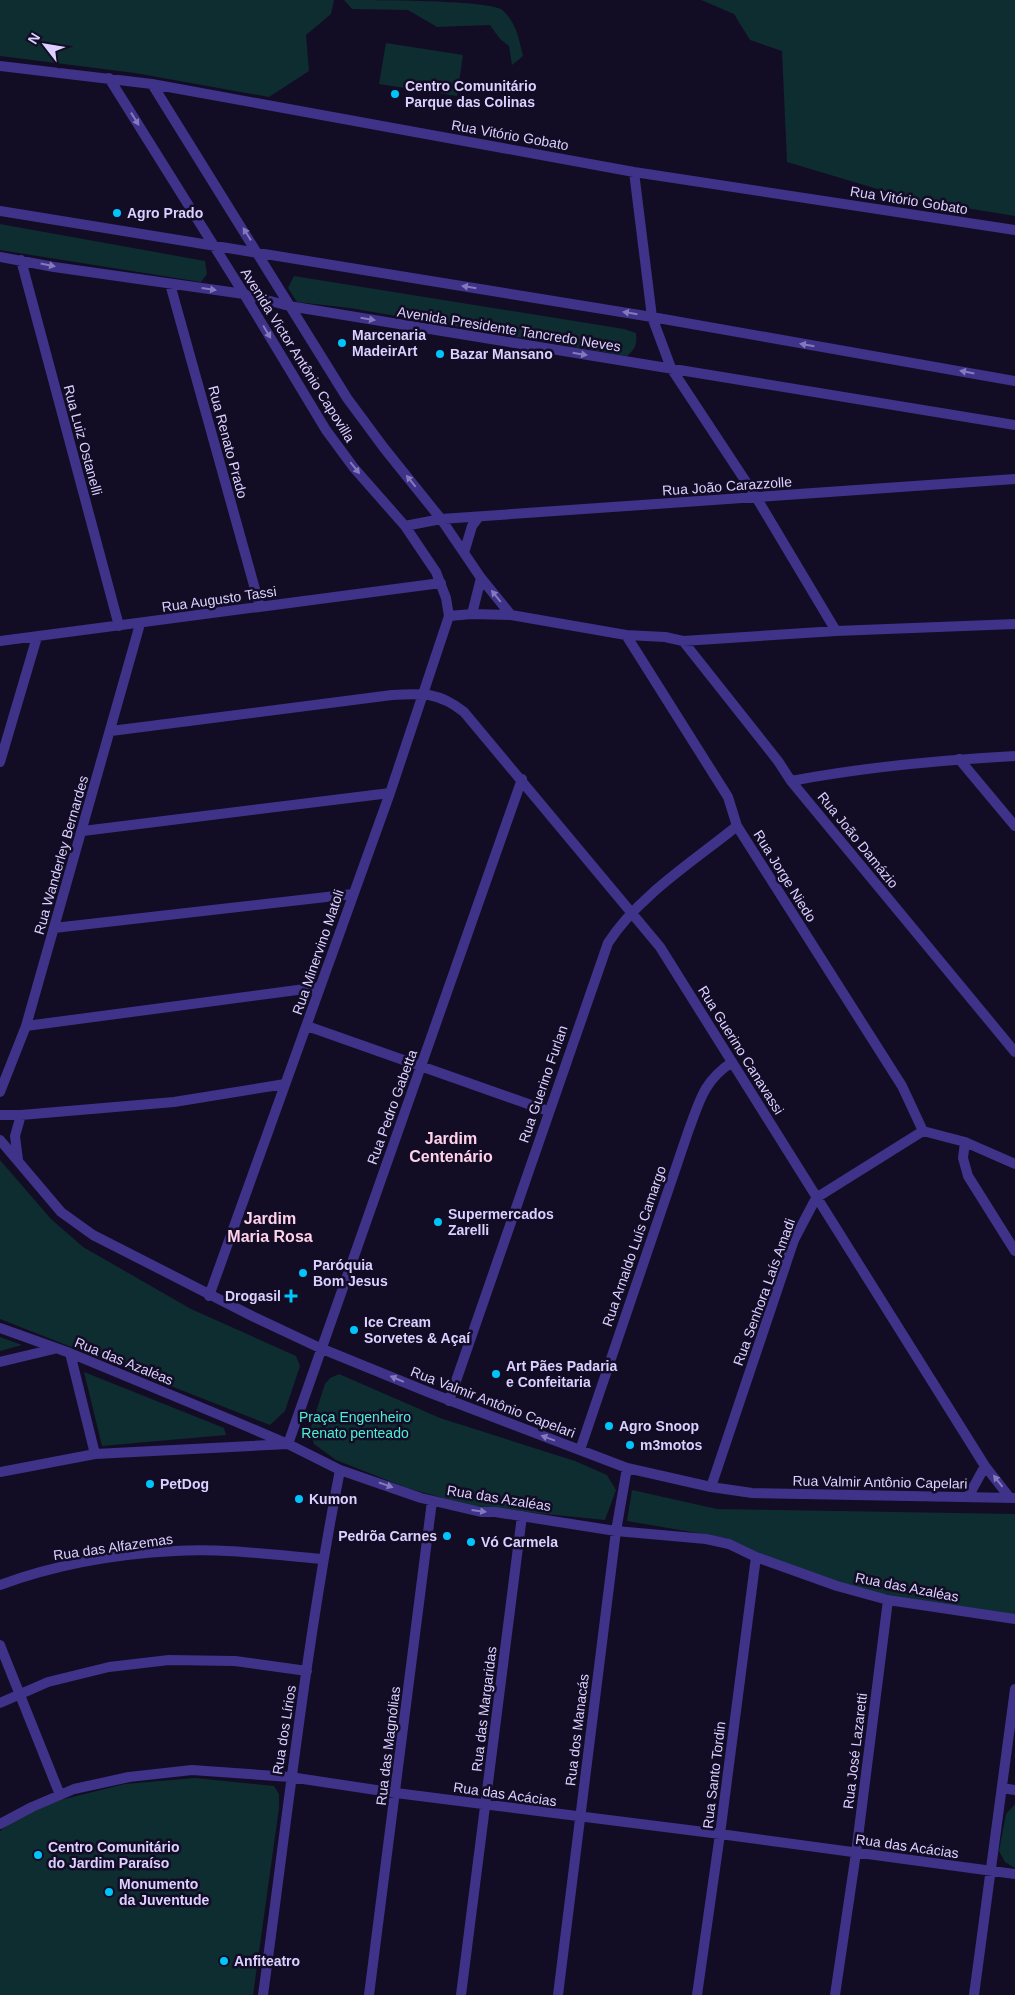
<svg xmlns="http://www.w3.org/2000/svg" width="1015" height="1995" font-family="Arial,sans-serif">
<style>
.green{fill:#0e2d30}
.lines{fill:none;stroke-linecap:round;stroke-linejoin:round}
.minor{stroke:#3f3289;stroke-width:10}
.oneway{fill:#8579be}
.poi-dot{fill:#00c5fb;stroke:#130c25;stroke-width:2}
.labels{text-anchor:middle;stroke-width:5;stroke-linejoin:round;paint-order:stroke}
.poi-label{font-size:14px;font-weight:bold;fill:#dbd0ff;stroke:#130c25;text-anchor:start}
.street-label{font-size:14px;fill:#dbd0ff;stroke:#130c25}
.park-label{font-size:14px;fill:#50ecd7;stroke:#130c25}
.quarter-label{font-size:16px;font-weight:bold;fill:#ffd2ea;stroke:#130c25}
</style>
<rect width="100%" height="100%" fill="#130c25"/>
<path class="green" d="M 0,0 L 334,0 L 331,14 L 306,35 L 309,71 L 269,97 L 135,73 L 0,56 Z
M 344,0 C 374,0 481,0 501,9 C 516,21 519,39 523,56 L 512,65 L 509,46 L 500,39 L 490,25 L 437,27 L 408,10 L 352,9 Z
M 701,0 L 1015,0 L 1015,216 L 911,199 L 787,162 L 782,51 L 750,40 L 734,14 Z
M 386,43 L 463,55 L 457,96 L 379,84 Z
M 0,224 L 205,261 L 207,274 L 201,282 L 0,250 Z
M 294,276 L 624,329 L 636,333 C 637,345 636,348 627,356 L 350,308 L 297,302 L 288,288 Z
M 0,1160 L 51,1219 L 83,1247 L 191,1309 L 296,1356 L 300,1366 L 285,1411 L 270,1425 L 0,1319 Z
M 0,1337 L 22,1345 L 0,1351 Z
M 84,1372 L 224,1428 L 226,1435 L 102,1446 Z
M 339,1374 L 440,1418 L 575,1461 L 607,1475 L 616,1490 L 605,1520 L 526,1512 L 468,1505 L 407,1488 L 336,1460 L 314,1444 L 310,1430 L 325,1384 L 330,1378 Z
M 632,1490 L 717,1509 L 1015,1514 L 1015,1616 L 836,1586 L 757,1555 L 727,1538 L 627,1521 Z
M 195,1778 L 274,1786 L 279,1794 L 279,1808 L 253,1995 L 0,1995 L 0,1831 L 32,1807 L 125,1784 Z
M 1015,1804 L 1015,1868 L 1005,1862 L 999,1851 L 1006,1814 Z"/>
<g class="lines">
<path class="minor" d="M 0,66 L 152,84 L 634,172 L 1015,230
M 109,78 L 244,294 L 326,430 L 354,468 L 405,526 L 436,572 L 446,598 L 449,616 L 472,614 L 481,578
M 152,84 L 347,398 L 384,448 L 441,519 L 481,578 L 511,615
M 634,172 L 652,317 L 671,368 L 756,497 L 836,631
M 0,211 L 652,317 L 1015,381
M 0,257 L 54,267 L 244,294 L 289,306 L 1015,425
M 21,260 L 119,626
M 170,284 L 260,607
M 405,526 L 441,519 L 1015,479
M 464,553 L 472,526 L 478,518
M 472,614 L 511,615 L 626,635 L 665,637 L 683,641 L 836,631 L 1015,624
M 626,635 L 728,797 L 737,826 L 902,1086 L 923,1131
M 0,641 L 441,583
M 683,641 L 778,761 L 791,781 L 1015,1052
M 111,731 L 392,695 C 422,693 439,692 464,712 L 660,947 L 985,1466 L 1010,1498
M 959,759 L 1015,826
M 0,762 L 37,637
M 791,781 C 865,767 940,760 1015,756
M 83,831 L 390,793
M 54,928 L 353,894
M 26,1026 L 320,987
M 307,1026 L 548,1111
M 0,1092 L 26,1026 L 140,624
M 0,1115 L 21,1115 L 174,1102 L 285,1084
M 923,1131 L 965,1142 L 1015,1164
M 0,1140 L 61,1212 L 93,1235 L 252,1316 L 320,1348 L 428,1392 L 627,1468 L 711,1487 L 752,1493 L 1014,1498
M 965,1142 L 963,1158 L 968,1176 L 1015,1251
M 18,1160 L 15,1136 L 21,1115
M 209,1296 L 390,793 L 449,616
M 0,1328 L 70,1353 L 234,1421 L 288,1444 L 340,1470 L 421,1498 L 481,1512 L 495,1512 L 616,1531 L 706,1539 L 729,1544 L 756,1557 L 837,1586 L 888,1600 L 1015,1619
M 70,1353 L 95,1454
M 0,1362 L 54,1349
M 449,1401 L 608,943 C 637,897 695,860 737,826
M 580,1450 L 688,1132 C 700,1100 703,1082 732,1062
M 0,1472 L 95,1454 L 288,1444 L 522,779
M 711,1487 L 794,1240 L 816,1198 L 923,1131
M 968,1497 L 985,1466
M 0,1585 C 54,1565 116,1554 175,1551 C 224,1548 274,1555 322,1559
M 0,1645 L 60,1795
M 0,1703 L 48,1682 L 109,1667 L 169,1660 L 235,1661 L 307,1671
M 1002,1788 L 1015,1790
M 0,1824 L 32,1807 L 74,1789 L 129,1777 L 192,1770 L 290,1777 L 396,1793 L 720,1834 L 1015,1874
M 263,1995 C 287,1820 306,1644 340,1470
M 369,1995 L 432,1501
M 461,1995 L 522,1516
M 558,1995 L 616,1531 L 627,1468
M 697,1995 L 720,1834 L 756,1557
M 835,1995 L 856,1853 L 888,1600
M 974,1995 L 1015,1689"/>
</g>
<defs><path id="oneway-solid" d="M-6-.8H1V-3.2L6.5 0L1 3.2V.8H-6Z" transform="scale(1.25)"/></defs>
<g class="oneway">
<use href="#oneway-solid" transform="translate(135 119) rotate(58)"/>
<use href="#oneway-solid" transform="translate(247 234) rotate(-122)"/>
<use href="#oneway-solid" transform="translate(48 265) rotate(11)"/>
<use href="#oneway-solid" transform="translate(469 287) rotate(-171)"/>
<use href="#oneway-solid" transform="translate(209 289) rotate(8)"/>
<use href="#oneway-solid" transform="translate(630 313) rotate(-171)"/>
<use href="#oneway-solid" transform="translate(368 319) rotate(9)"/>
<use href="#oneway-solid" transform="translate(267 332) rotate(59)"/>
<use href="#oneway-solid" transform="translate(807 345) rotate(-170)"/>
<use href="#oneway-solid" transform="translate(580 354) rotate(9)"/>
<use href="#oneway-solid" transform="translate(967 372) rotate(-169)"/>
<use href="#oneway-solid" transform="translate(355 468) rotate(51)"/>
<use href="#oneway-solid" transform="translate(411 481) rotate(-129)"/>
<use href="#oneway-solid" transform="translate(496 596) rotate(-129)"/>
<use href="#oneway-solid" transform="translate(397 1379) rotate(-157)"/>
<use href="#oneway-solid" transform="translate(548 1438) rotate(-160)"/>
<use href="#oneway-solid" transform="translate(998 1481) rotate(-128)"/>
<use href="#oneway-solid" transform="translate(386 1485) rotate(19)"/>
<use href="#oneway-solid" transform="translate(479 1511) rotate(7)"/>
</g>
<g class="poi-dot">
<circle cx="395" cy="94" r="5"/>
<circle cx="117" cy="213" r="5"/>
<circle cx="342" cy="343" r="5"/>
<circle cx="440" cy="354" r="5"/>
<circle cx="438" cy="1222" r="5"/>
<circle cx="303" cy="1273" r="5"/>
<path d="M288.5 1288.5h5v5h5v5h-5v5h-5v-5h-5v-5h5z"/>
<circle cx="354" cy="1330" r="5"/>
<circle cx="496" cy="1374" r="5"/>
<circle cx="609" cy="1426" r="5"/>
<circle cx="630" cy="1445" r="5"/>
<circle cx="150" cy="1484" r="5"/>
<circle cx="299" cy="1499" r="5"/>
<circle cx="447" cy="1536" r="5"/>
<circle cx="471" cy="1542" r="5"/>
<circle cx="38" cy="1855" r="5"/>
<circle cx="109" cy="1892" r="5"/>
<circle cx="224" cy="1961" r="5"/>
</g>
<g class="labels">
<g class="poi-label">
<text x="405" y="91">Centro Comunitário<tspan x="405" dy="16">Parque das Colinas</tspan></text>
<text x="127" y="218">Agro Prado</text>
<text x="352" y="340">Marcenaria<tspan x="352" dy="16">MadeirArt</tspan></text>
<text x="450" y="359">Bazar Mansano</text>
<text x="448" y="1219">Supermercados<tspan x="448" dy="16">Zarelli</tspan></text>
<text x="313" y="1270">Paróquia<tspan x="313" dy="16">Bom Jesus</tspan></text>
<text x="281" y="1301" text-anchor="end">Drogasil</text>
<text x="364" y="1327">Ice Cream<tspan x="364" dy="16">Sorvetes &amp; Açaí</tspan></text>
<text x="506" y="1371">Art Pães Padaria<tspan x="506" dy="16">e Confeitaria</tspan></text>
<text x="619" y="1431">Agro Snoop</text>
<text x="640" y="1450">m3motos</text>
<text x="160" y="1489">PetDog</text>
<text x="309" y="1504">Kumon</text>
<text x="437" y="1541" text-anchor="end">Pedrõa Carnes</text>
<text x="481" y="1547">Vó Carmela</text>
<text x="48" y="1852">Centro Comunitário<tspan x="48" dy="16">do Jardim Paraíso</tspan></text>
<text x="119" y="1889">Monumento<tspan x="119" dy="16">da Juventude</tspan></text>
<text x="234" y="1966">Anfiteatro</text>
</g>
<g class="street-label">
<text transform="translate(510 135) rotate(10)" y="5">Rua Vitório Gobato</text>
<text transform="translate(909 200) rotate(9)" y="5">Rua Vitório Gobato</text>
<text transform="translate(509 329) rotate(9)" y="5">Avenida Presidente Tancredo Neves</text>
<text transform="translate(298 355) rotate(58)" y="5">Avenida Victor Antônio Capovilla</text>
<text transform="translate(83 440) rotate(75)" y="5">Rua Luiz Ostanelli</text>
<text transform="translate(228 442) rotate(75)" y="5">Rua Renato Prado</text>
<text transform="translate(727 486) rotate(-4)" y="5">Rua João Carazzolle</text>
<text transform="translate(219 599) rotate(-8)" y="5">Rua Augusto Tassi</text>
<text transform="translate(858 840) rotate(51)" y="5">Rua João Damázio</text>
<text transform="translate(61 855) rotate(-74)" y="5">Rua Wanderley Bernardes</text>
<text transform="translate(785 876) rotate(58)" y="5">Rua Jorge Niedo</text>
<text transform="translate(318 952) rotate(-71)" y="5">Rua Minervino Matoli</text>
<text transform="translate(741 1050) rotate(58)" y="5">Rua Guerino Canavassi</text>
<text transform="translate(543 1084) rotate(-71)" y="5">Rua Guerino Furlan</text>
<text transform="translate(392 1107) rotate(-70)" y="5">Rua Pedro Gabetta</text>
<text transform="translate(634 1246) rotate(-71)" y="5">Rua Arnaldo Luís Camargo</text>
<text transform="translate(764 1292) rotate(-70)" y="5">Rua Senhora Laís Amadi</text>
<text transform="translate(124 1361) rotate(22)" y="5">Rua das Azaléas</text>
<text transform="translate(493 1402) rotate(21)" y="5">Rua Valmir Antônio Capelari</text>
<text transform="translate(880 1482) rotate(1)" y="5">Rua Valmir Antônio Capelari</text>
<text transform="translate(499 1498) rotate(9)" y="5">Rua das Azaléas</text>
<text transform="translate(113 1547) rotate(-8)" y="5">Rua das Alfazemas</text>
<text transform="translate(907 1587) rotate(11)" y="5">Rua das Azaléas</text>
<text transform="translate(484 1709) rotate(-83)" y="5">Rua das Margaridas</text>
<text transform="translate(284 1730) rotate(-81)" y="5">Rua dos Lírios</text>
<text transform="translate(577 1730) rotate(-83)" y="5">Rua dos Manacás</text>
<text transform="translate(388 1746) rotate(-83)" y="5">Rua das Magnólias</text>
<text transform="translate(855 1751) rotate(-83)" y="5">Rua José Lazaretti</text>
<text transform="translate(714 1775) rotate(-83)" y="5">Rua Santo Tordin</text>
<text transform="translate(505 1794) rotate(8)" y="5">Rua das Acácias</text>
<text transform="translate(907 1846) rotate(8)" y="5">Rua das Acácias</text>
</g>
<g class="park-label">
<text x="355" y="1422">Praça Engenheiro<tspan x="355" dy="16">Renato penteado</tspan></text>
</g>
<g class="quarter-label">
<text x="451" y="1144">Jardim<tspan x="451" dy="18">Centenário</tspan></text>
<text x="270" y="1224">Jardim<tspan x="270" dy="18">Maria Rosa</tspan></text>
</g>
</g>
<g transform="translate(45 45) rotate(301)" stroke="#130c25" stroke-width="4" paint-order="stroke">
<path d="M0-4L9 19L0 12L-9 19Z" fill="#dbd0ff"/>
<text y="-8" font-size="14" font-weight="bold" text-anchor="middle" fill="#dbd0ff">N</text>
</g>
</svg>
